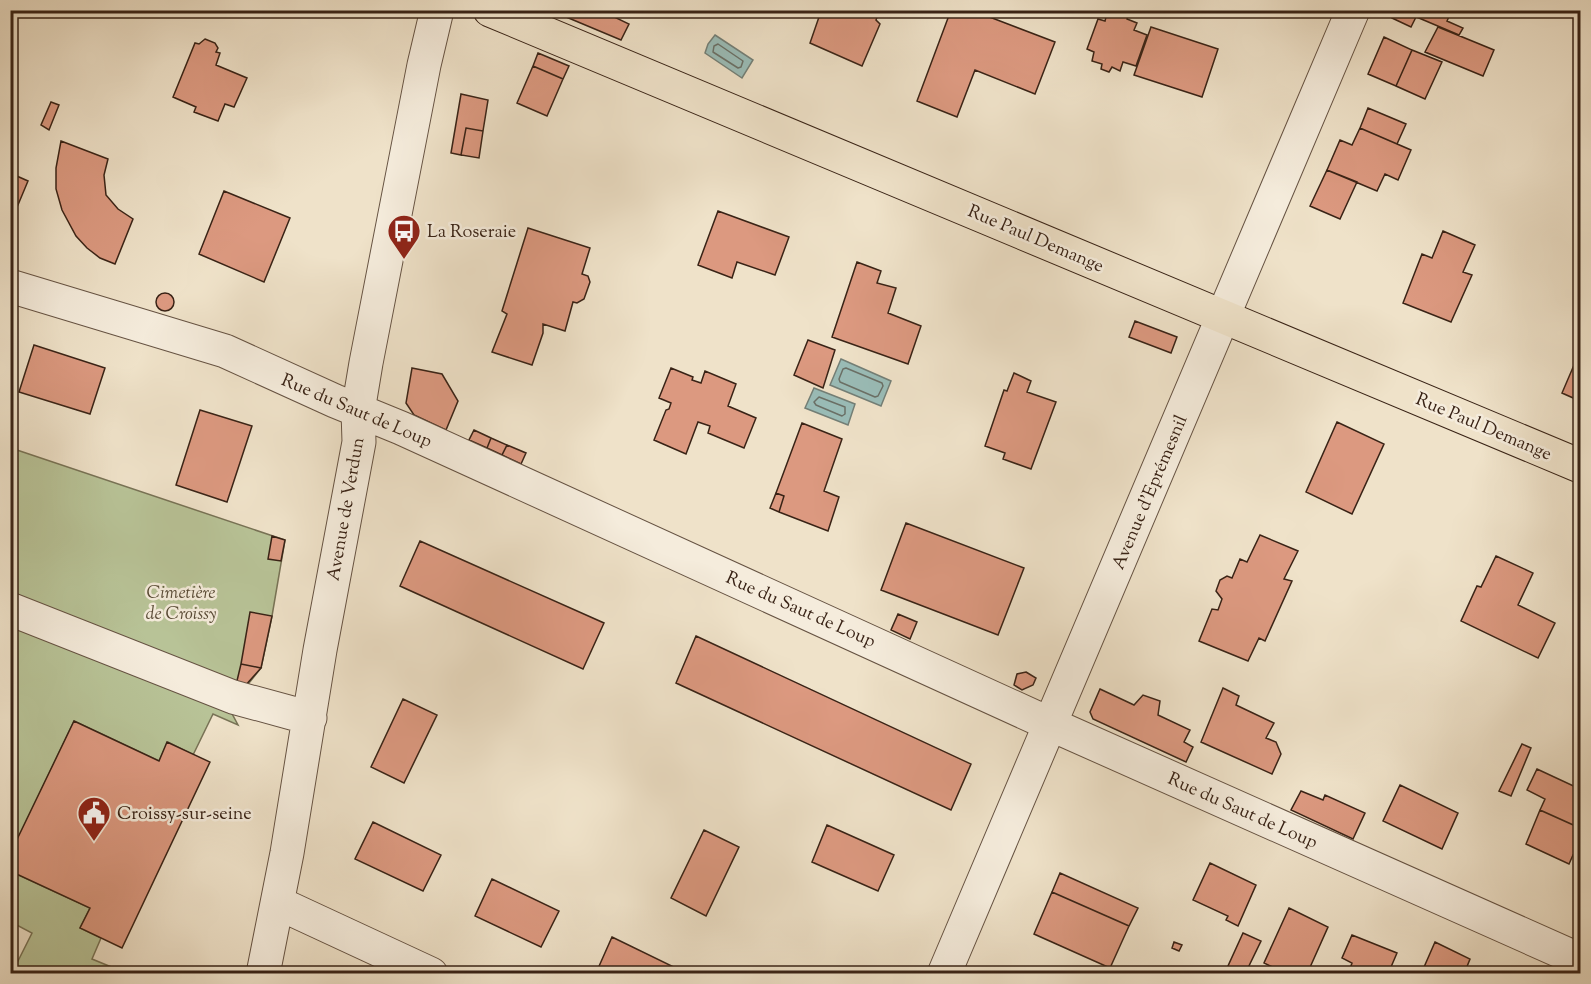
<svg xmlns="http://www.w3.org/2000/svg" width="1591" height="984" font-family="'Sorts Mill Goudy',serif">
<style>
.green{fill:#b8c397;stroke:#787356;stroke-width:1.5}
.water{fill:#9abdb8;stroke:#737f77;stroke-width:1.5}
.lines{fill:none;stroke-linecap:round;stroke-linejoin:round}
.shore{stroke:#6a7067;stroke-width:1.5}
.building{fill:#dc9980;stroke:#392316;stroke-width:1.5}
.minor-casing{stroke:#665343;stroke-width:35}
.major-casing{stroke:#392316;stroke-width:35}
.minor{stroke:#f5ecdc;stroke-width:33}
.major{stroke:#efe2c9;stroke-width:33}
.labels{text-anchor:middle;stroke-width:5;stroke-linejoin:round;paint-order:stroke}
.poi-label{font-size:18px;fill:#392316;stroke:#f5ecdc;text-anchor:start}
.street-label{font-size:18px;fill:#392316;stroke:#f5ecdc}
.park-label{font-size:18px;font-style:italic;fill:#594b36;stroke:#f5ecdc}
</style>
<rect width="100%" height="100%" fill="#efe2c9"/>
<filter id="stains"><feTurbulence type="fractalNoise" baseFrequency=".00333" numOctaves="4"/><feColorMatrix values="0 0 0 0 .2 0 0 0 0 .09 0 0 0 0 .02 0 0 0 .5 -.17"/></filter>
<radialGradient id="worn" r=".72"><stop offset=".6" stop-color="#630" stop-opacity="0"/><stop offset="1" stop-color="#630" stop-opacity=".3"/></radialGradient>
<path class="green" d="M 11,448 L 285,540 L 272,616 L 261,668 L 229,708 L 238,725 L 213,714 L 193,755 L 168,742 L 159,761 L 74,721 L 11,854 Z
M 10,871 L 90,908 L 80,928 L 101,938 L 92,959 L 126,973 L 12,973 L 32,933 L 11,922 Z"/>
<path class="water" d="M 715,35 L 753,60 L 742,78 L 705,53 L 708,44 Z
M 841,359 L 891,381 L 881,406 L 830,385 Z
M 814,388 L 855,404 L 848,425 L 805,408 Z"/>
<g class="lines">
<path class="shore" d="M 718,44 L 743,61 L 741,67 L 738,68 L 713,52 L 714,46 Z
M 846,368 L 882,383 L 883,386 L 878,396 L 875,397 L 840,382 L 839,379 L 843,369 Z
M 819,397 L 845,407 L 845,414 L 842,416 L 816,405 L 814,402 Z"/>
</g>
<path class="building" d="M 560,10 L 606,10 L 611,13 L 610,15 L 629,24 L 621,40 L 559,14 Z
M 827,10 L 880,10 L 876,20 L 880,24 L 862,66 L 810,43 L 819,17 L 824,17 Z
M 951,10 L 979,10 L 979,13 L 1055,42 L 1035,94 L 975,70 L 957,117 L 917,101 Z
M 1395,10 L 1416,17 L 1411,27 L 1392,18 Z
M 1400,10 L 1452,10 L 1447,21 L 1463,28 L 1459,35 Z
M 1107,13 L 1118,16 L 1120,13 L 1128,14 L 1127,19 L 1137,23 L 1134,30 L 1147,35 L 1136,66 L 1123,62 L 1120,71 L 1112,67 L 1109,72 L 1101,69 L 1102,64 L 1092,61 L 1094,52 L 1087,49 L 1098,19 L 1105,21 Z
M 1151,27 L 1218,49 L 1202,97 L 1134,75 Z
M 1438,27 L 1494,50 L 1483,76 L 1425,52 Z
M 1384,37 L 1412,50 L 1396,86 L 1368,74 Z
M 205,39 L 215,43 L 218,48 L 216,52 L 220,53 L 216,65 L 247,78 L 234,107 L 225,104 L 218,121 L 194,112 L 196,107 L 173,97 L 195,43 L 199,44 Z
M 1412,50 L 1442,62 L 1425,99 L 1396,86 Z
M 538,53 L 569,66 L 563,79 L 533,66 Z
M 533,66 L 563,79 L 547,116 L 517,103 Z
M 461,94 L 488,100 L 483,131 L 466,128 L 461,155 L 451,153 Z
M 51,102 L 59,105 L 49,130 L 41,125 Z
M 1368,108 L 1406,124 L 1397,144 L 1360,128 Z
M 466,128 L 483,131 L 479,158 L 461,155 Z
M 1360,128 L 1411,150 L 1398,180 L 1385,174 L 1377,191 L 1327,170 L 1340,140 L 1352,145 Z
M 61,141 L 108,159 L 104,175 L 106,195 L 118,209 L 133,219 L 115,264 L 100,258 L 87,248 L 76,236 L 62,210 L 56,189 L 56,168 Z
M 1327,170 L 1357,182 L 1340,219 L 1310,206 Z
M 10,173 L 28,181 L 10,224 Z
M 224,191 L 290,218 L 264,282 L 199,254 Z
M 718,211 L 789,237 L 775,275 L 737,262 L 732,278 L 698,265 Z
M 528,228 L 590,248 L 582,274 L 588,276 L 590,282 L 584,299 L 577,303 L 573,302 L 565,331 L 543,324 L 543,333 L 532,365 L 492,352 L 507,314 L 502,311 Z
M 1443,231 L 1475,245 L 1463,272 L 1472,275 L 1451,322 L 1403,303 L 1422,254 L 1432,258 Z
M 857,262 L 881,271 L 877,283 L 896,288 L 888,313 L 921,326 L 908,364 L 832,337 Z
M156 302a9 9 0 1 1 18 0a9 9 0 1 1-18 0Z
M 1135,321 L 1177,337 L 1171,353 L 1129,337 Z
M 808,340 L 835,350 L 823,388 L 794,375 Z
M 34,345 L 105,368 L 90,414 L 19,392 Z
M 1580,351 L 1580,401 L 1562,393 Z
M 412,368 L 442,374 L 458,401 L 446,430 L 414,415 L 406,403 Z
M 671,368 L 693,377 L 692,380 L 701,383 L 705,371 L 736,384 L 728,406 L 756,418 L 744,448 L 708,433 L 710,426 L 698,422 L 686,454 L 654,440 L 666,410 L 669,409 L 671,403 L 659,398 Z
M 1014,373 L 1031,381 L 1027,392 L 1056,402 L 1031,469 L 1003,459 L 1005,453 L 985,446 L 1004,390 L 1007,391 Z
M 200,410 L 252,426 L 227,502 L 176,485 Z
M 1337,422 L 1384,444 L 1352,514 L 1306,492 Z
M 802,423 L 842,439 L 824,491 L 839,497 L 828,531 L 779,512 L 784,496 L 776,493 Z
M 474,430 L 491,438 L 487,448 L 469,440 Z
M 491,438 L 507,445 L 502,455 L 487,448 Z
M 507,445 L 526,453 L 521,464 L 502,455 Z
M 776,493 L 784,496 L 779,512 L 770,508 Z
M 906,523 L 1024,568 L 998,635 L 881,590 Z
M 1260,535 L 1298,551 L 1284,579 L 1292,581 L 1265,641 L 1259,638 L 1248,661 L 1199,641 L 1212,609 L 1218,610 L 1222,599 L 1216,591 L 1220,580 L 1227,576 L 1232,578 L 1240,559 L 1247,562 Z
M 272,536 L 285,540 L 281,561 L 268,559 Z
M 420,541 L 604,623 L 583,669 L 400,586 Z
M 1496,556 L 1533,573 L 1518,605 L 1555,623 L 1538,658 L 1461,621 L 1477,586 L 1481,587 Z
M 250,612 L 272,616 L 261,668 L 241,664 Z
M 898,614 L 917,622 L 910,639 L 891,630 Z
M 696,636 L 971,764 L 951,810 L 676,683 Z
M 241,664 L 261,668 L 244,687 L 236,685 Z
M 1026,672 L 1036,678 L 1033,685 L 1022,690 L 1014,685 L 1017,674 Z
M 1223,688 L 1239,696 L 1236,705 L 1274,723 L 1266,738 L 1276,742 L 1281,754 L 1272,774 L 1201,742 Z
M 1100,689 L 1134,705 L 1143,695 L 1160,701 L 1158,715 L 1190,730 L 1184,742 L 1193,747 L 1186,762 L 1093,719 L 1090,712 Z
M 403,699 L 437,715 L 404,783 L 371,767 Z
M 74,721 L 159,761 L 167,742 L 210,762 L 122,948 L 80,928 L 90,908 L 10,871 L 10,854 Z
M 1522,744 L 1531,748 L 1511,796 L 1499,791 Z
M 1537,769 L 1580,789 L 1580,828 L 1540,810 L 1545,799 L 1527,790 Z
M 1400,785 L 1458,813 L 1442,849 L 1383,821 Z
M 1301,791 L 1323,800 L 1325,795 L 1365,813 L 1353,839 L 1291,810 Z
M 1540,810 L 1580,828 L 1580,859 L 1573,855 L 1569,864 L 1526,844 Z
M 373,822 L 441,855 L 423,891 L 355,859 Z
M 827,825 L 894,855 L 878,891 L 812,862 Z
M 704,830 L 739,847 L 706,916 L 671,898 Z
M 1210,863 L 1256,885 L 1238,926 L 1226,920 L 1228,916 L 1193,900 Z
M 1060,873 L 1138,908 L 1129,926 L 1052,892 Z
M 492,879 L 559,911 L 541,947 L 475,916 Z
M 1052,892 L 1129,926 L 1110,968 L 1034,934 Z
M 1289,908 L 1328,927 L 1307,974 L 1287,974 L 1264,963 Z
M 1243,933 L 1261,941 L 1245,974 L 1228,966 Z
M 1352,935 L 1397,953 L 1388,974 L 1348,974 L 1352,963 L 1342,958 Z
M 612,937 L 680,970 L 678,974 L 596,973 Z
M 1174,942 L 1182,945 L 1179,951 L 1172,948 Z
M 1435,942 L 1470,959 L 1464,974 L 1421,974 Z"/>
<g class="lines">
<defs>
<path id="minor" d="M 10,286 L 225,351 L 335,401 L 401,428 L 1050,724 L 1580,960
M 10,609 L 233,697 L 310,718
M 278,903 L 431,974
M 263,974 L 287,853 L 320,650 L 359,442 L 358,411 L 366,363 L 424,65 L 437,10
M 944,974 L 1353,10"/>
<path id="major" d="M 490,10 L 1580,466"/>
</defs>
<use href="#minor" class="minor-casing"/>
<use href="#major" class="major-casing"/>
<use href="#minor" class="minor"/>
<use href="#major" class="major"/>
</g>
<defs>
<symbol id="bus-pin" viewBox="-11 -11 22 30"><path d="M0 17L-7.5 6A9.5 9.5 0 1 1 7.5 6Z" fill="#8f2418" stroke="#f5ecdc"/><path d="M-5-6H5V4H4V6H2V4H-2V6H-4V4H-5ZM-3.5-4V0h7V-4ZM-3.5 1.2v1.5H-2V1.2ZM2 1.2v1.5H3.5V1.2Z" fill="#fff"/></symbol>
<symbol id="civic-pin" viewBox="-11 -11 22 30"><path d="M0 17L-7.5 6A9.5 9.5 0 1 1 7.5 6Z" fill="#8f2418" stroke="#f5ecdc"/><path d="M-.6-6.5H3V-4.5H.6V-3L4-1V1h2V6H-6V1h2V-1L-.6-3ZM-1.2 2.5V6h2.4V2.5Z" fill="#fff"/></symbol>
</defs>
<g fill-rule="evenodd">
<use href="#bus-pin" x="385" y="212" width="38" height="52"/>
<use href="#civic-pin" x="75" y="794" width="38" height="52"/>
</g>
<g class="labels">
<g class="poi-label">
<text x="427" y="237">La Roseraie</text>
<text x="117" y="819">Croissy-sur-seine</text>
</g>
<g class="street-label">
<text transform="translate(1036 238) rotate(23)" y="6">Rue Paul Demange</text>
<text transform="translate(357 410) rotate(23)" y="6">Rue du Saut de Loup</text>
<text transform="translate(1484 426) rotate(23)" y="6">Rue Paul Demange</text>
<text transform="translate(1149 492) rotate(-67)" y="6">Avenue d'Eprémesnil</text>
<text transform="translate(345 509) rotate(-80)" y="6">Avenue de Verdun</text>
<text transform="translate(801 609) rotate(24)" y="6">Rue du Saut de Loup</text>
<text transform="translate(1243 810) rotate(24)" y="6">Rue du Saut de Loup</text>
</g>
<g class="park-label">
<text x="181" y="598">Cimetière<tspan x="181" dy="21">de Croissy</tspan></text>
</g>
</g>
<rect width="1591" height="984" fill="none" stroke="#efe2c9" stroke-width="36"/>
<rect x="12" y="12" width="1567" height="960" fill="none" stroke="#392316" stroke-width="3"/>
<rect x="18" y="18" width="1555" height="948" fill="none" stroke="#392316" stroke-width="1.5"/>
<rect width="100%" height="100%" filter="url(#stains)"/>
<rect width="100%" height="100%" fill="url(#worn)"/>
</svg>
